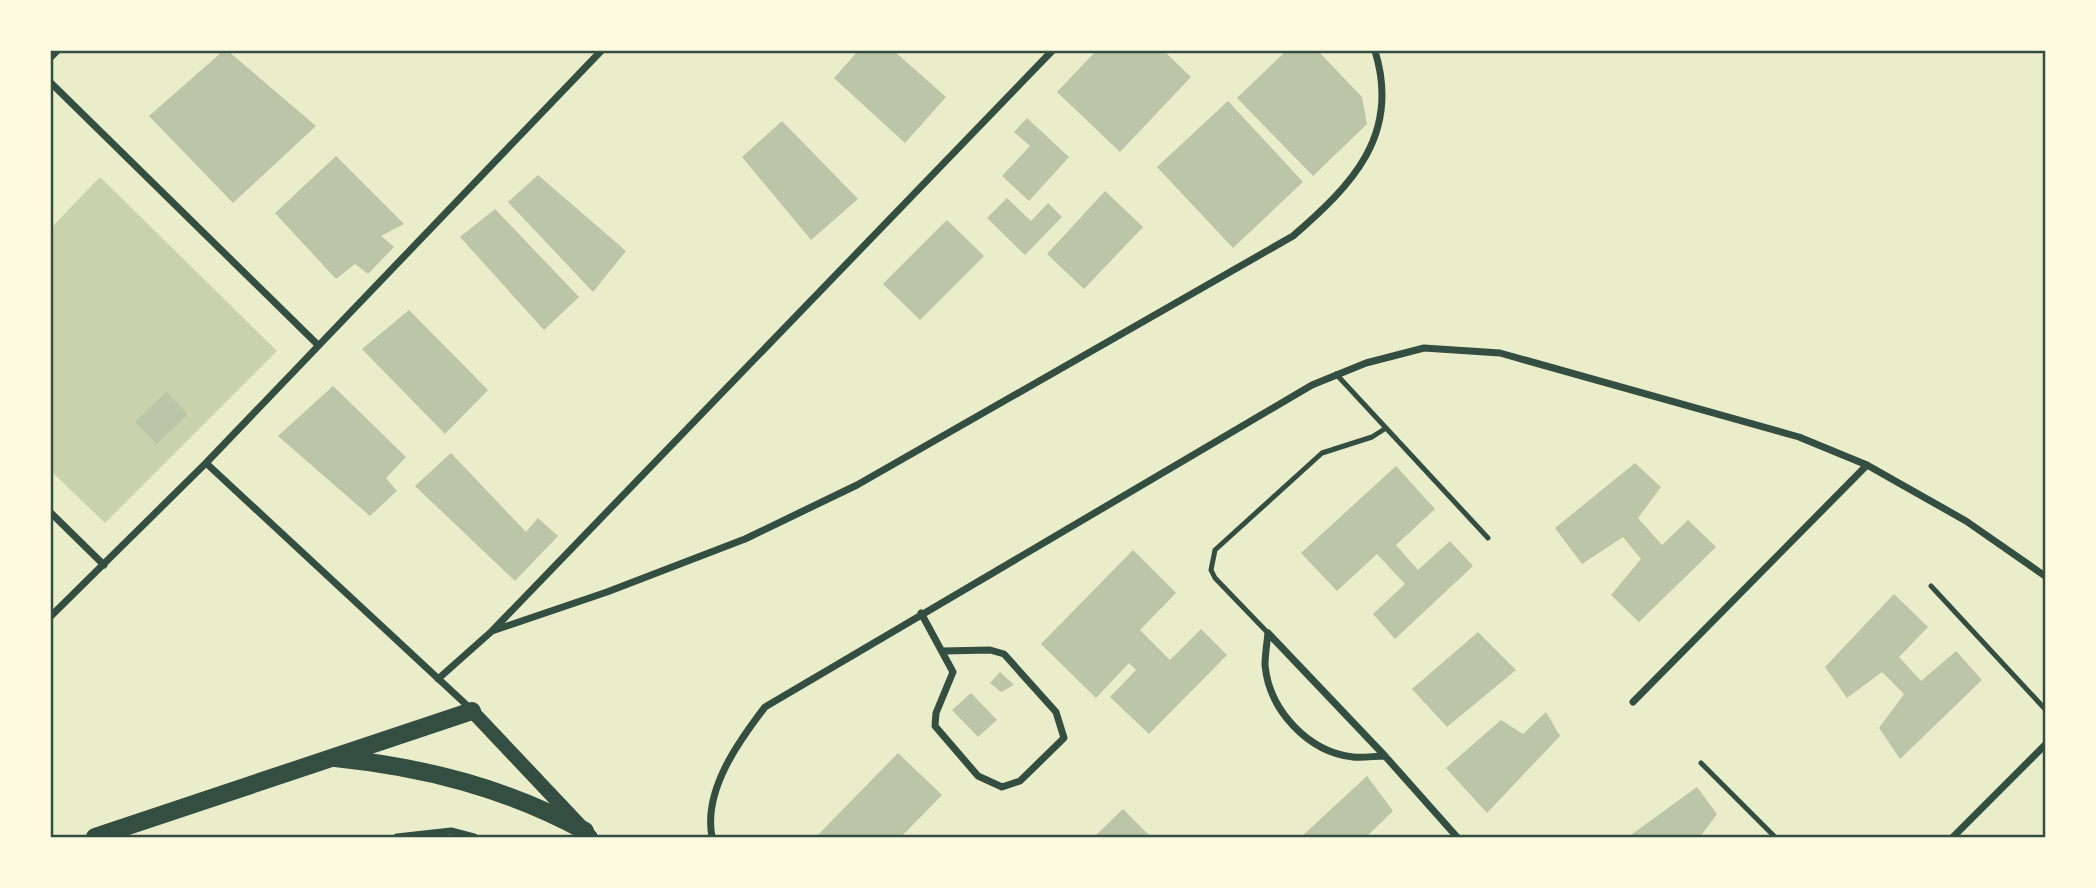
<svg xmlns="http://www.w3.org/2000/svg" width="2096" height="888" font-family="'Fira Sans',sans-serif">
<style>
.green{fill:#cad2ad}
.building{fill:#bcc5a7}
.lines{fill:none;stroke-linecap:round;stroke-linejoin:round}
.service{stroke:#344e41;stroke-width:5}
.minor{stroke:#344e41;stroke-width:7}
.secondary{stroke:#344e41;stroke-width:14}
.primary{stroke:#344e41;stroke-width:18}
.neatline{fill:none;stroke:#344e41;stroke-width:2.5}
</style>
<rect width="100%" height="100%" fill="#e9edc9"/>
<path class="green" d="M 100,177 L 277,351 L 105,523 L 51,471 L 51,228 Z"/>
<path class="building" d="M 223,51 L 228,51 L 316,126 L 233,203 L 149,116 Z
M 858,51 L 894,51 L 946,97 L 905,143 L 834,78 Z
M 1096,51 L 1164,51 L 1191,77 L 1120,152 L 1057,92 Z
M 1286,51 L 1318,51 L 1362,97 L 1367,124 L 1313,176 L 1237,98 Z
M 1228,101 L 1303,182 L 1233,248 L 1157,167 Z
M 1027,118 L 1069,157 L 1029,201 L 1002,176 L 1030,146 L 1014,132 Z
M 782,121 L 858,199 L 811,240 L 742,157 Z
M 336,156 L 404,224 L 381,236 L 394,247 L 368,274 L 355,264 L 336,279 L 275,213 Z
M 538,175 L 626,251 L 593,292 L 508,202 Z
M 1105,191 L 1143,227 L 1084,289 L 1047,254 Z
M 1007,198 L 1031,221 L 1048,203 L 1062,217 L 1025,255 L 987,218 Z
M 495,209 L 579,297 L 544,330 L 460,237 Z
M 947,220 L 984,256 L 920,320 L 883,284 Z
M 409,310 L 488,390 L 445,434 L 362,349 Z
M 333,386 L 406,457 L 386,478 L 397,491 L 370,516 L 278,436 Z
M 166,392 L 188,414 L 157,444 L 135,422 Z
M 451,453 L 526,532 L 538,518 L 558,536 L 515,581 L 415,486 Z
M 1635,463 L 1661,487 L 1638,518 L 1662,545 L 1688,520 L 1716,547 L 1639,622 L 1611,595 L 1641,559 L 1623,537 L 1582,564 L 1555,528 Z
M 1396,466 L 1435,509 L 1396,545 L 1418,570 L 1450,541 L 1473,566 L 1395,639 L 1373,614 L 1405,584 L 1377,554 L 1337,591 L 1301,553 Z
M 1133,550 L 1176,593 L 1140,630 L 1170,660 L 1201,629 L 1227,655 L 1149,734 L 1110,697 L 1136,670 L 1129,663 L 1096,698 L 1041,644 Z
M 1894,594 L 1928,627 L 1899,657 L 1921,681 L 1956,651 L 1982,680 L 1900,759 L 1879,728 L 1904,694 L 1882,672 L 1847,698 L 1825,667 Z
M 1478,632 L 1516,670 L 1447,727 L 1412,689 Z
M 1000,672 L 1014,685 L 1001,692 L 990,683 Z
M 971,693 L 997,720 L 978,737 L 952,710 Z
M 1546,712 L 1560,736 L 1487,813 L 1446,768 L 1501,720 L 1523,734 Z
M 898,753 L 942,795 L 901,837 L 816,837 Z
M 1367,776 L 1393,811 L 1366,837 L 1301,837 Z
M 1697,787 L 1717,814 L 1700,837 L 1628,837 Z
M 1123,809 L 1151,837 L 1094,837 Z"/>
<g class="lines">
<path class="service" d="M 1336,374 L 1488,538
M 1931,586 L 2045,709
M 1268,633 L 1215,578 L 1211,570 L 1215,550 L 1322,453 L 1372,437 L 1386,428
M 1701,763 L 1775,837"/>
<path class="minor" d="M 51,57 L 57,51
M 51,83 L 318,345
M 206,463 L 472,710
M 51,513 L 104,565
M 921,613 L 953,672 L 936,713 L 935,726 L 978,776 L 1002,787 L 1020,781 L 1064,738 L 1056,712 L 1004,654 L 990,650 L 943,651
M 51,616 L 206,463 L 601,51
M 492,631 L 607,592 L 745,539 L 857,485 L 1293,236 C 1352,185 1401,135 1375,51
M 1268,633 L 1385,756 L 1457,837
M 1268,633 C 1267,643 1265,655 1265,665 C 1269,710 1308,752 1353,757 C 1363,758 1375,756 1385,756
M 438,679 L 492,631 L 1052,51
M 1633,702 L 1867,465
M 397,837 L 451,831 L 474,837
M 712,837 C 703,790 739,741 765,707 L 1312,385 L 1366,363 L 1424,348 L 1500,353 L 1799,437 L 1867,465 L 1966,521 L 2045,576
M 1953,837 L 2045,745"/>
<path class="secondary" d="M 472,711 L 591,837"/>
<path class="primary" d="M 335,758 C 424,767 506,788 585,831
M 95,837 L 472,711"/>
</g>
<rect width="2096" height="888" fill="none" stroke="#fefae0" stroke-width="105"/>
<rect x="52" y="52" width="1992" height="784" class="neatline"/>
</svg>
